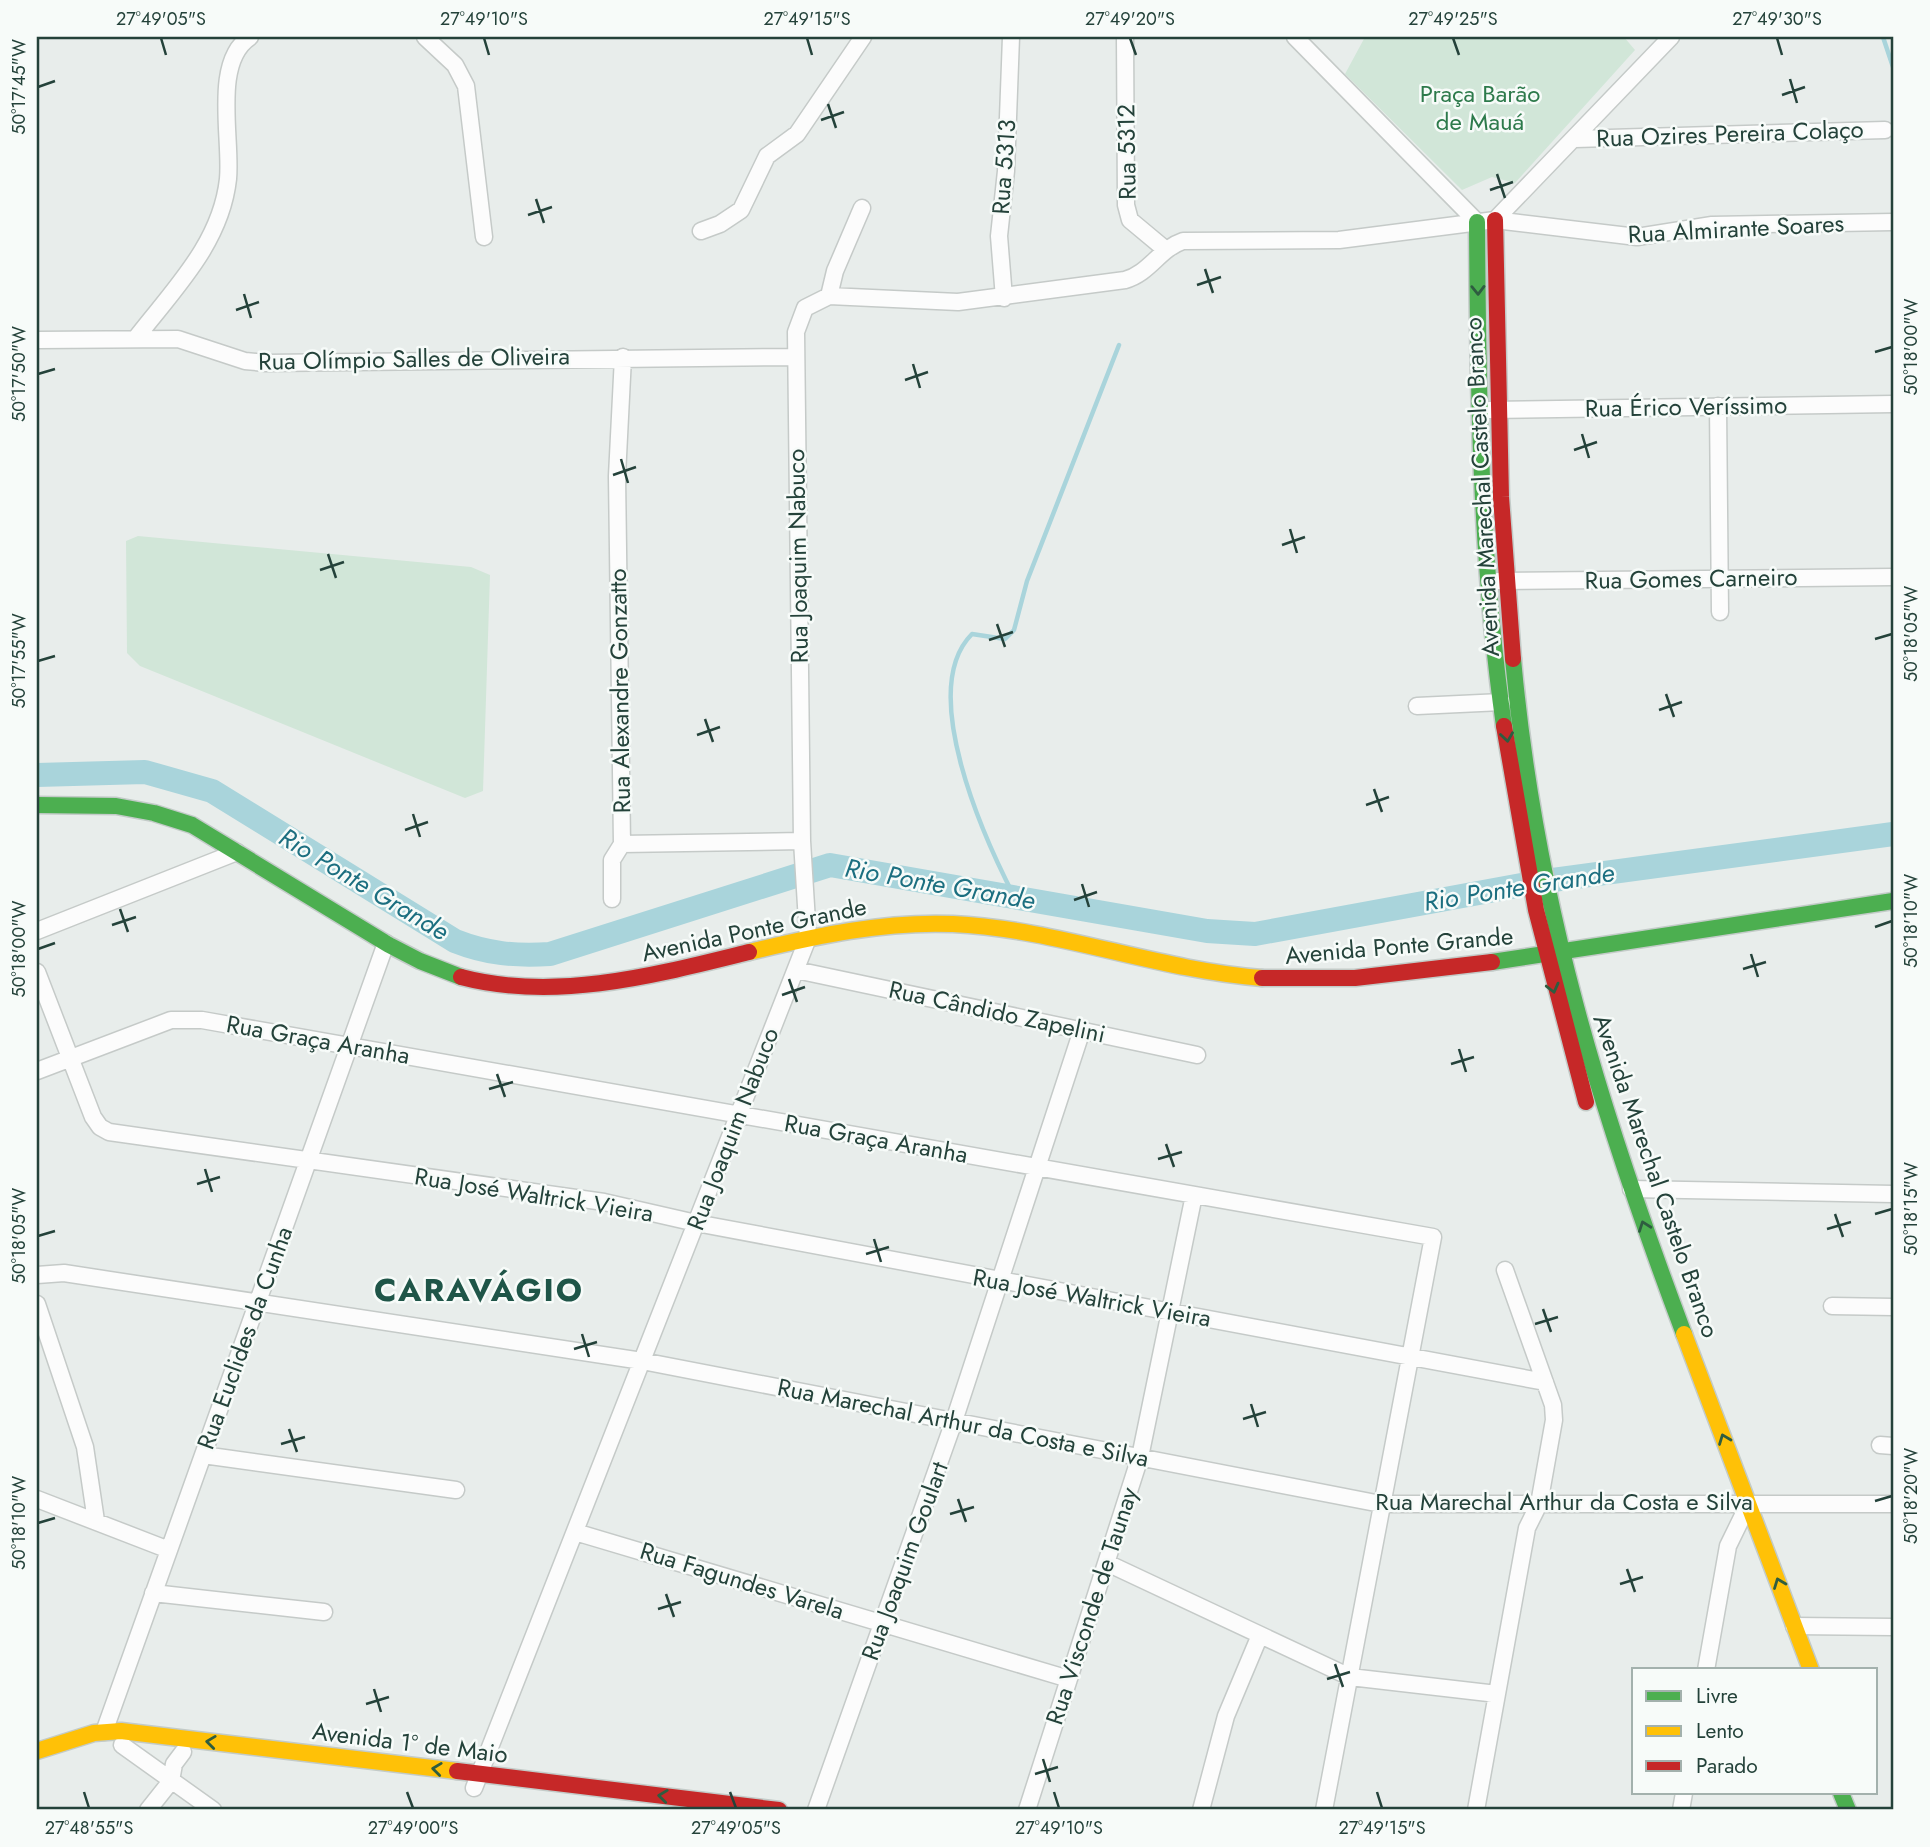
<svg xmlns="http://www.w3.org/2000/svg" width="1930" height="1847" font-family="Jost,sans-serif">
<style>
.green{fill:#d1e6d8}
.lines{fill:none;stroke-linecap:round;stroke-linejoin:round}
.stream{stroke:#a9d4db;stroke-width:4.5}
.river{stroke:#a9d4db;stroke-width:24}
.street-casing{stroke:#c5cac8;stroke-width:19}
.fast-casing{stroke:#c3cbc8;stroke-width:19}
.slow-casing{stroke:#c3cbc8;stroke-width:19}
.jam-casing{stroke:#c3cbc8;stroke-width:19}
.street{stroke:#fcfcfc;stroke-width:16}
.fast{stroke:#4caf50;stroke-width:16}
.slow{stroke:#ffc107;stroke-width:16}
.jam{stroke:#c62828;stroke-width:16}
.oneway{stroke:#2e5d40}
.ticks{fill:none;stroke:#24423a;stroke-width:2.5}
.labels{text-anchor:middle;stroke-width:5;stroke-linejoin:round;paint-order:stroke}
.park-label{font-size:24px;fill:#2d7a4b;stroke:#f7fbf9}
.street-label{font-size:24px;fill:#24423a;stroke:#f7fbf9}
.water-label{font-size:26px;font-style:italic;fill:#1c6f80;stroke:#f7fbf9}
.district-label{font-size:32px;font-weight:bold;letter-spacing:2px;fill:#1f5548;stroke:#f7fbf9}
.neatline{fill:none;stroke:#24423a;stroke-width:2.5}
.ticks-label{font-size:18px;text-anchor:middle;fill:#24423a}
</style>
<rect width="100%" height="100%" fill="#e8edeb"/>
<path class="green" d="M 1365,37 L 1624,37 L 1635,50 L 1515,183 L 1492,177 L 1462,190 L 1345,74 Z
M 138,536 L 471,567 L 490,575 L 483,791 L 465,798 L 140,666 L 127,653 L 126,541 Z"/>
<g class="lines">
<path class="stream" d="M 1883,37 L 1893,67
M 1015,898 C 985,840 916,690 972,634 L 1005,639 L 1014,630 L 1027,581 L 1119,345"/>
<path class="river" d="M 37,775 L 145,772 L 212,791 L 455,941 C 488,954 515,956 550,954 L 830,865 L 1207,931 L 1255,934 L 1538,882 L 1893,834"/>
<defs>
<path id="street" d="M 425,37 L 455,65 L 466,86 L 484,237
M 1125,37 L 1126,205 L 1130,220 L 1166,250
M 1295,37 L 1477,222
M 1575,139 L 1885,130
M 1495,220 L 1671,37
M 701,231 L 720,224 L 741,210 L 767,156 L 797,134 L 863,37
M 829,296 L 958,302 L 1125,280 C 1150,273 1159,249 1183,241 L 1339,240 L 1495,220 L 1637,237 L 1712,225 L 1893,222
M 1004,298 L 999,236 L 1006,171 L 1011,37
M 136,338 C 174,289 221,243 228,179 C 232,139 212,62 250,37
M 37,340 L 178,339 L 245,361 L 266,363 L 795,357
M 623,357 L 617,476 L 622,844 L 802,841
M 1718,406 L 1720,612
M 1489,410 L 1893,404
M 1498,581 L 1893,577
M 1417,706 L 1502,702
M 612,899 L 612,860 L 622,844
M 37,931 L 237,852
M 796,970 L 1197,1055
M 37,972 L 93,1117 L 100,1127 L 109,1132 L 604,1202 L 696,1223 L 1545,1382
M 37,1071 L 171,1020 L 202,1020 L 1433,1237 L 1324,1810
M 1631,1189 L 1893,1194
M 37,1275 L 64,1273 L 642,1361 L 1381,1504 L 1893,1504
M 37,1304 L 85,1447 L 96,1521
M 1832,1306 L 1893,1307
M 1880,1445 L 1893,1446
M 203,1455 L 456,1490
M 37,1499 L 169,1550
M 575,1532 L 1069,1679
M 1107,1563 L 1350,1677 L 1497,1694
M 153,1593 L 324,1612
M 1794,1626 L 1893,1627
M 1706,1670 L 1728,1546 L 1749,1503
M 104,1732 L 386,943
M 122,1745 L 213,1810
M 171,1781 L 174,1764 L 183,1752
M 474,1788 L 808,938 L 802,841 L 796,332 L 805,308 L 829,296 L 835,271 L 862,208
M 148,1810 L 171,1781
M 816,1810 L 954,1421 L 1082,1030
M 1027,1810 L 1140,1457 L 1194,1195
M 1201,1810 L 1226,1716 L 1260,1635
M 1476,1810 L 1527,1528 L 1539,1504 L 1554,1420 L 1553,1405 L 1505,1270
M 1681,1810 L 1684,1793"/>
<path id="fast" d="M 1477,222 C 1478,390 1480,559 1504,726
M 1513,659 C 1535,900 1599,1108 1684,1334
M 37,805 L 116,806 L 154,813 L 192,825 L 389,945 L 420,961 L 461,977
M 1492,962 L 1893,901
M 1841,1793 L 1848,1810"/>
<path id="slow" d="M 749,952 C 816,936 884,921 953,924 C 1058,929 1157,970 1262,978
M 1684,1334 L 1811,1670
M 37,1751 L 94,1733 L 121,1731 L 457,1771"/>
<path id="jam" d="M 1495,220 L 1501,497 L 1513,659
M 1504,726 L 1536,910 L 1586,1102
M 461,977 C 556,1002 656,975 749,952
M 1262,978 L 1355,978 L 1492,962
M 457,1771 L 779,1810"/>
</defs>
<use href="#street" class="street-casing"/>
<use href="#fast" class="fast-casing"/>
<use href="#slow" class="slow-casing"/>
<use href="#jam" class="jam-casing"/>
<use href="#street" class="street"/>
<use href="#fast" class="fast"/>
<use href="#slow" class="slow"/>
<use href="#jam" class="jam"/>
</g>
<defs><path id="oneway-chevron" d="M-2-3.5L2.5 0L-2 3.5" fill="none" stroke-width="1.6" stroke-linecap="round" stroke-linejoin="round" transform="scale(1.75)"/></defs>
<g class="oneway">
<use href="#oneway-chevron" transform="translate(1478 290) rotate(89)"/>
<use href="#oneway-chevron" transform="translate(1507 737) rotate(82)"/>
<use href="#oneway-chevron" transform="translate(1553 988) rotate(76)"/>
<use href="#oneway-chevron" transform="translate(1644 1226) rotate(-110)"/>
<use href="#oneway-chevron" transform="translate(1724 1439) rotate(-111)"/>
<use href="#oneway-chevron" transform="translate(1779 1583) rotate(-111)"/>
<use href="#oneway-chevron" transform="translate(211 1742) rotate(-173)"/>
<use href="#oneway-chevron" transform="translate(437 1769) rotate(-173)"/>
<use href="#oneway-chevron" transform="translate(663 1796) rotate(-173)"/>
</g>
<path class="ticks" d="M 161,38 L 166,55M 484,38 L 489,55M 807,38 L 812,55M 1130,38 L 1136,55M 1453,38 L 1459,55M 1777,38 L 1782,55M 1790,79 L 1797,103M 38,87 L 55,81M 1782,95 L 1805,87M 828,104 L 836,128M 821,120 L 844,112M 1497,174 L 1505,198M 1490,190 L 1513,182M 536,199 L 544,223M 528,215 L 552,207M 1205,269 L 1213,293M 1197,285 L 1221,277M 244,294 L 251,318M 236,310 L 259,302M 1875,352 L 1892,347M 913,364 L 920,388M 38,374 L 55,369M 905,380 L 928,372M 1582,434 L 1589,458M 1574,450 L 1597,442M 621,459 L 628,483M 613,475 L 636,467M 1290,529 L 1297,553M 1282,545 L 1305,537M 328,554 L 336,578M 320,570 L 344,562M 997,624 L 1005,647M 1875,639 L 1892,634M 989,640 L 1013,632M 38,661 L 55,656M 1666,694 L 1674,717M 1659,710 L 1682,702M 705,719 L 713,742M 697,735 L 720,727M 1374,789 L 1382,812M 1366,805 L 1389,797M 413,814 L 420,837M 405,830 L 428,822M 1082,884 L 1089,907M 1074,900 L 1097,892M 120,909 L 128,932M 112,925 L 136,917M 1875,927 L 1892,921M 38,949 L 55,943M 1751,954 L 1758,977M 1743,969 L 1766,962M 789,979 L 797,1002M 782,995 L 805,987M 1459,1049 L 1466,1072M 1451,1064 L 1474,1057M 497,1074 L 505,1097M 489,1089 L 513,1082M 1166,1144 L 1174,1167M 1158,1159 L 1182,1152M 205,1169 L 212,1192M 197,1184 L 220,1177M 1835,1214 L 1843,1237M 1875,1214 L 1892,1209M 1827,1229 L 1851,1222M 38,1236 L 55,1231M 874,1239 L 881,1262M 866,1254 L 889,1247M 1543,1309 L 1551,1332M 1535,1324 L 1558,1317M 582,1334 L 589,1357M 574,1349 L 597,1342M 1251,1404 L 1258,1427M 1243,1419 L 1266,1412M 289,1429 L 297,1452M 281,1444 L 305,1437M 958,1499 L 966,1522M 1875,1501 L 1892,1496M 950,1514 L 974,1507M 38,1523 L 55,1518M 1627,1569 L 1635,1592M 1620,1584 L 1643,1577M 666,1594 L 674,1617M 658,1609 L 681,1602M 1335,1664 L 1343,1687M 1327,1679 L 1350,1672M 374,1689 L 381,1712M 366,1704 L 389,1697M 1043,1759 L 1050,1782M 1035,1774 L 1058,1767M 84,1792 L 89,1808M 407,1792 L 413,1808M 730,1792 L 736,1808M 1054,1792 L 1059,1808M 1377,1792 L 1382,1808"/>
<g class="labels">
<g class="park-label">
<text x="1480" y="102">Praça Barão<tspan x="1480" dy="28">de Mauá</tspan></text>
</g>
<g class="street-label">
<text transform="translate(1730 134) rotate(-2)" y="8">Rua Ozires Pereira Colaço</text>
<text transform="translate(1127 152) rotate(-91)" y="8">Rua 5312</text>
<text transform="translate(1004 167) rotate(-86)" y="8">Rua 5313</text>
<text transform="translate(1736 229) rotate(-3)" y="8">Rua Almirante Soares</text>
<text transform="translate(414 359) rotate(-1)" y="8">Rua Olímpio Salles de Oliveira</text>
<text transform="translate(1686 407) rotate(-1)" y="8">Rua Érico Veríssimo</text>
<text transform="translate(1482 487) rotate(-93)" y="8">Avenida Marechal Castelo Branco</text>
<text transform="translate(798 556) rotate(-91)" y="8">Rua Joaquim Nabuco</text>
<text transform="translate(1691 579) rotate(-1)" y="8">Rua Gomes Carneiro</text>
<text transform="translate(620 691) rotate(-91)" y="8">Rua Alexandre Gonzatto</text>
<text transform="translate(754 930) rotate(-12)" y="8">Avenida Ponte Grande</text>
<text transform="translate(1399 946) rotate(-5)" y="8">Avenida Ponte Grande</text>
<text transform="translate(997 1012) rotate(12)" y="8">Rua Cândido Zapelini</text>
<text transform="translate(318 1040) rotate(10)" y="8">Rua Graça Aranha</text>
<text transform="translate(733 1129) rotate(-69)" y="8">Rua Joaquim Nabuco</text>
<text transform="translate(876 1139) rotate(10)" y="8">Rua Graça Aranha</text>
<text transform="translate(1656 1176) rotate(71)" y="8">Avenida Marechal Castelo Branco</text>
<text transform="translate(534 1195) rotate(9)" y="8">Rua José Waltrick Vieira</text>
<text transform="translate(1092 1298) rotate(10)" y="8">Rua José Waltrick Vieira</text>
<text transform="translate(245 1338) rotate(-70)" y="8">Rua Euclides da Cunha</text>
<text transform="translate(963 1423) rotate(11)" y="8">Rua Marechal Arthur da Costa e Silva</text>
<text x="1564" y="1510">Rua Marechal Arthur da Costa e Silva</text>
<text transform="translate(905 1561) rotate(-70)" y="8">Rua Joaquim Goulart</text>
<text transform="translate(742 1581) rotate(17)" y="8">Rua Fagundes Varela</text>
<text transform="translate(1092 1606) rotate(-72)" y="8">Rua Visconde de Taunay</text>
<text transform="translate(410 1743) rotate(7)" y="8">Avenida 1º de Maio</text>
</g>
<g class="water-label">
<text transform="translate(364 884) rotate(31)" y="9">Rio Ponte Grande</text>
<text transform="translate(940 884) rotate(10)" y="9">Rio Ponte Grande</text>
<text transform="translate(1519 887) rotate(-9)" y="9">Rio Ponte Grande</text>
</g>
<g class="district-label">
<text x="479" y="1301">CARAVÁGIO</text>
</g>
</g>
<rect width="1930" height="1847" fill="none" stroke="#f7fbf9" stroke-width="77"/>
<rect x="1632" y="1668" width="245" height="126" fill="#f7fbf9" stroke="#a3b1ad" stroke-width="2"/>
<rect x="1646" y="1691" width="35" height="10" fill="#4caf50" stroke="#a3b1ad" stroke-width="2"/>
<text x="1696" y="1703" font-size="21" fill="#24423a">Livre</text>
<rect x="1646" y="1726" width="35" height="10" fill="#ffc107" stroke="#a3b1ad" stroke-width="2"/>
<text x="1696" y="1738" font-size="21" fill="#24423a">Lento</text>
<rect x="1646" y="1761" width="35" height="10" fill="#c62828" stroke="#a3b1ad" stroke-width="2"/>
<text x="1696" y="1773" font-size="21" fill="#24423a">Parado</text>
<rect x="38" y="38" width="1854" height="1770" class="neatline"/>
<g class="ticks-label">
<text x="161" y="25">27°49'05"S</text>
<text x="484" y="25">27°49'10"S</text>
<text x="807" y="25">27°49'15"S</text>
<text x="1130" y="25">27°49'20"S</text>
<text x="1453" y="25">27°49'25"S</text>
<text x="1777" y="25">27°49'30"S</text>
<text transform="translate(19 87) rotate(-90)" y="6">50°17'45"W</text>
<text transform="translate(1911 347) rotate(-90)" y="6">50°18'00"W</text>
<text transform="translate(19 374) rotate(-90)" y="6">50°17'50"W</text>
<text transform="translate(1911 634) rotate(-90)" y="6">50°18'05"W</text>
<text transform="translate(19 661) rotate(-90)" y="6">50°17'55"W</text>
<text transform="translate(1911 921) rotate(-90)" y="6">50°18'10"W</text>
<text transform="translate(19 949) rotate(-90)" y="6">50°18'00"W</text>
<text transform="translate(1911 1209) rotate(-90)" y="6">50°18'15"W</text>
<text transform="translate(19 1236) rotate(-90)" y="6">50°18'05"W</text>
<text transform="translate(1911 1496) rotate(-90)" y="6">50°18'20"W</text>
<text transform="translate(19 1523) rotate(-90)" y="6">50°18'10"W</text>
<text x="89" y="1834">27°48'55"S</text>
<text x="413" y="1834">27°49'00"S</text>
<text x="736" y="1834">27°49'05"S</text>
<text x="1059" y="1834">27°49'10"S</text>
<text x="1382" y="1834">27°49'15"S</text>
</g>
</svg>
